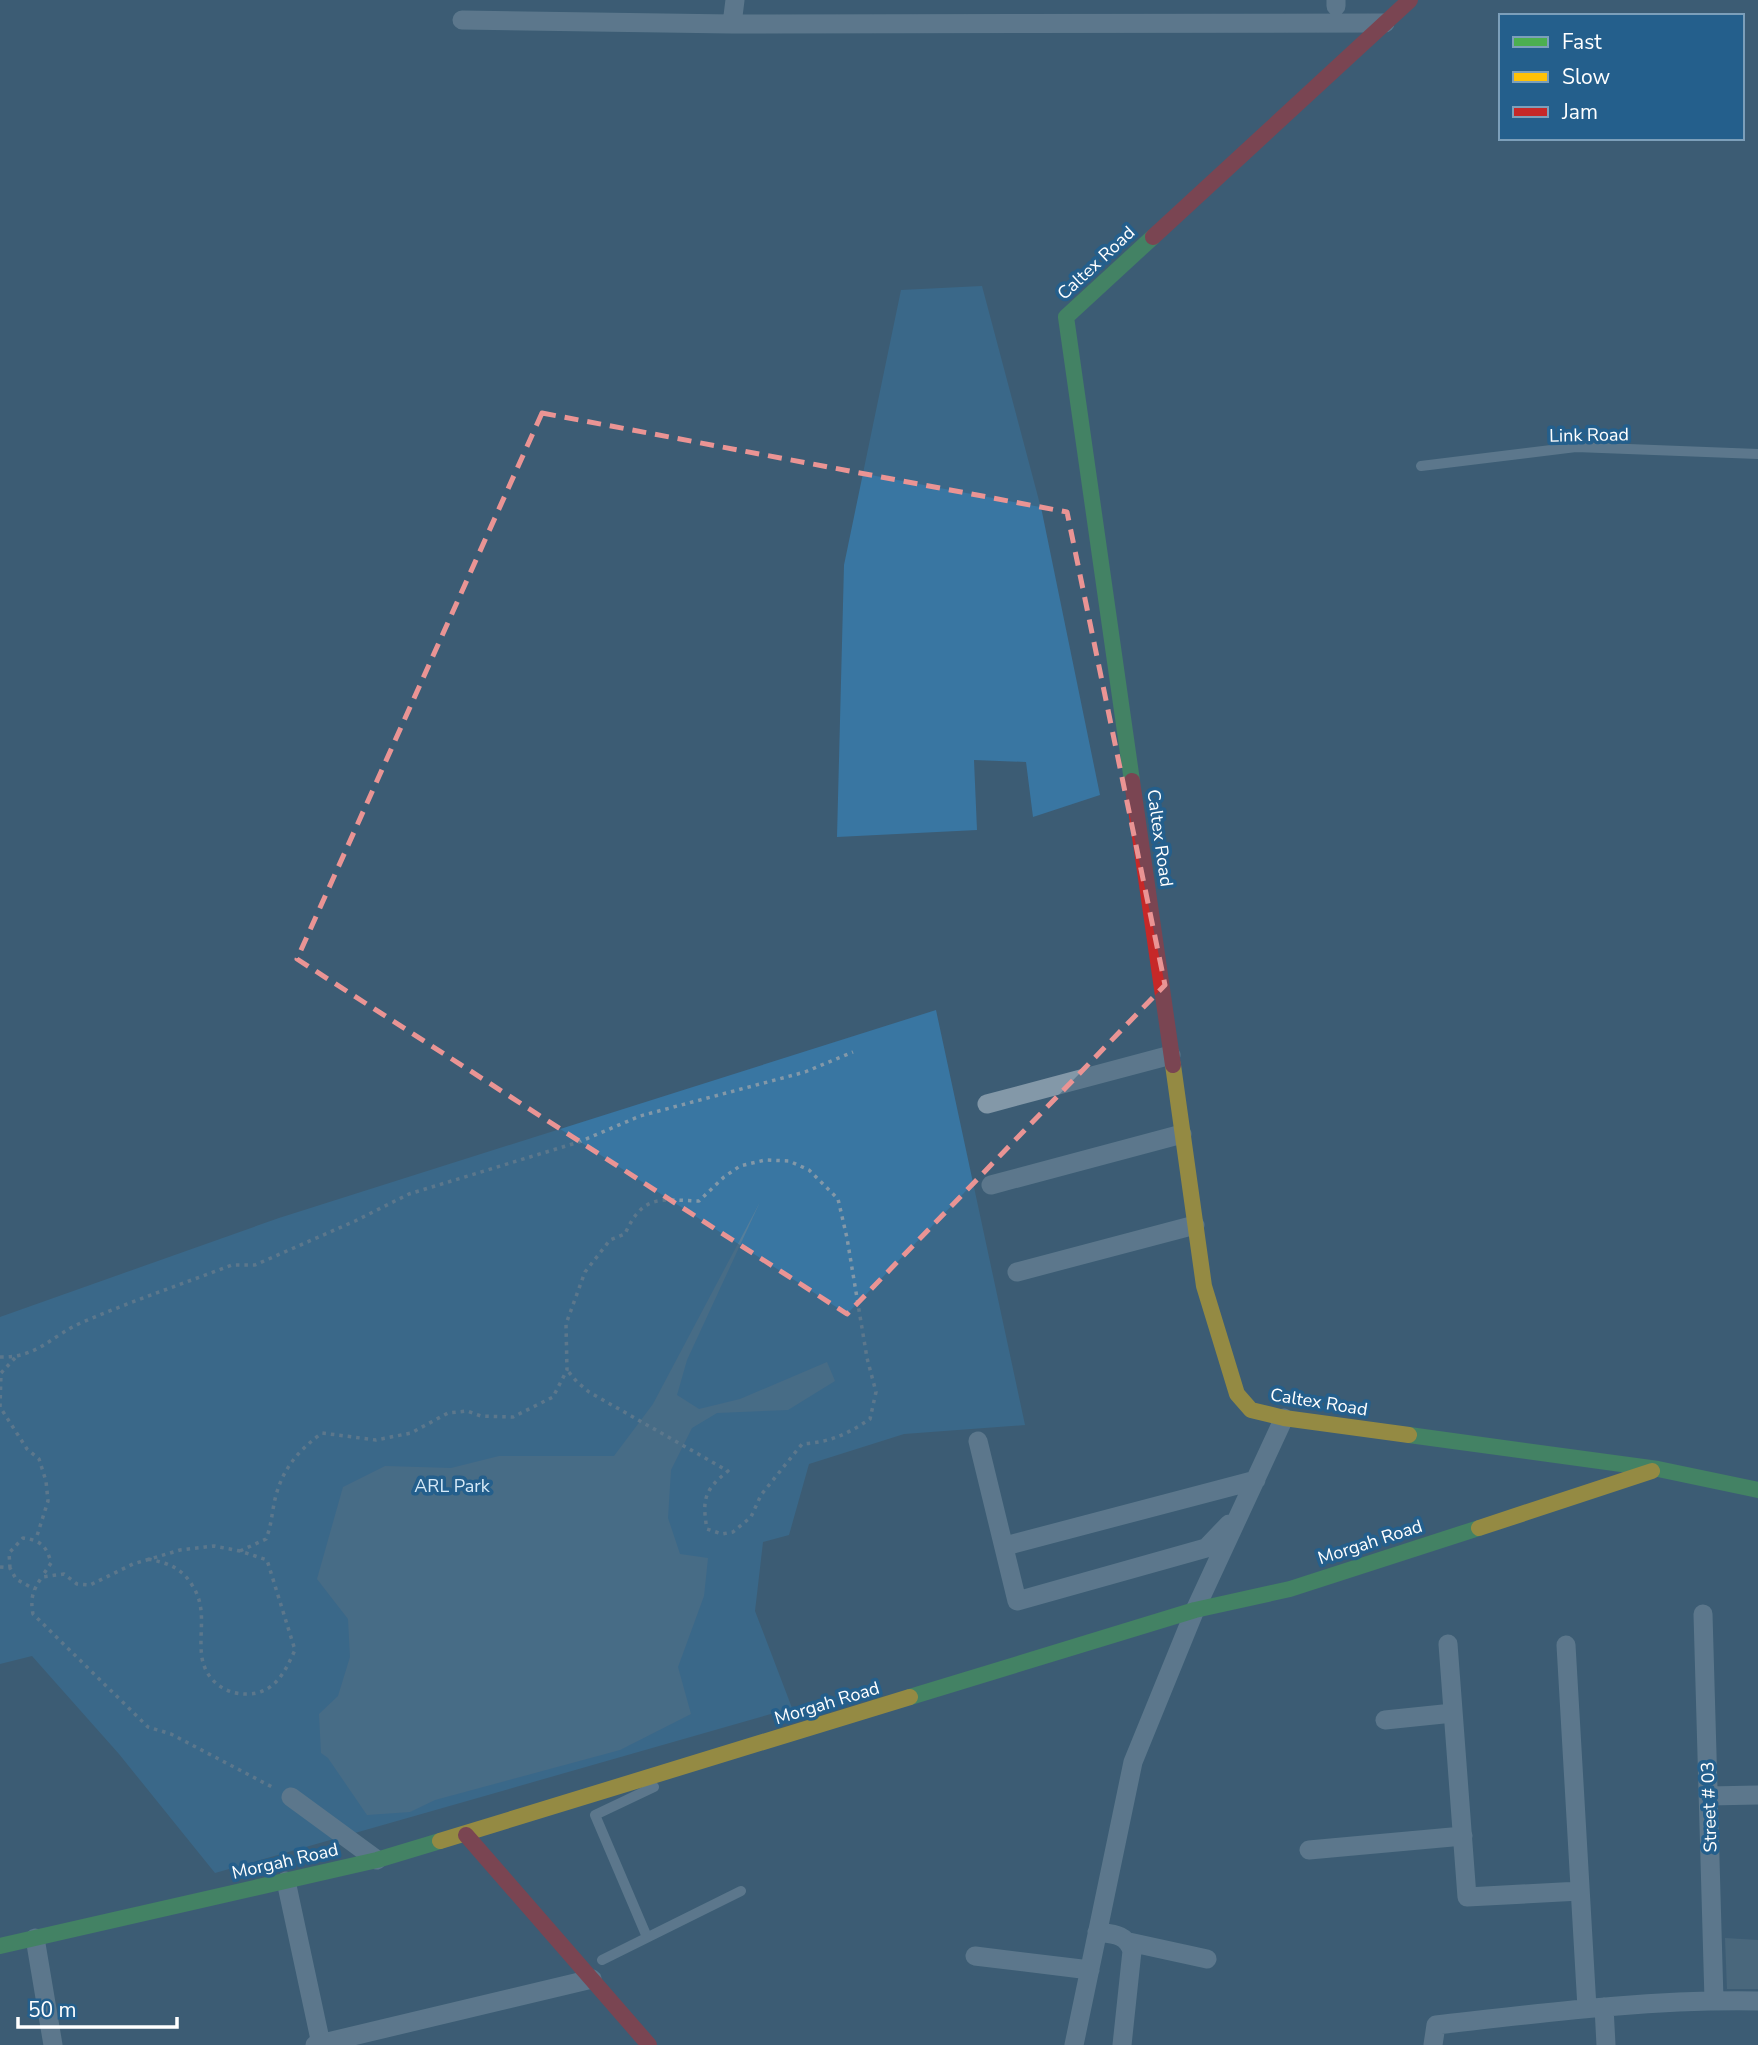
<svg xmlns="http://www.w3.org/2000/svg" width="1758" height="2045" font-family="'Nunito Sans',sans-serif">
<style>
.green{fill:#3976a2}
.water{fill:#557e9b}
.building{fill:#597386}
.lines{fill:none;stroke-linecap:round;stroke-linejoin:round}
.path{stroke:#8398a8;stroke-width:3.5;stroke-dasharray:3.5 5;stroke-linecap:butt}
.lane{stroke:#8398a8;stroke-width:10}
.street{stroke:#8398a8;stroke-width:19}
.fast{stroke:#4caf50;stroke-width:16}
.slow{stroke:#ffc107;stroke-width:16}
.jam{stroke:#c62828;stroke-width:16}
.marked{fill:none;stroke:#ea9494;stroke-width:5;stroke-dasharray:14 9;stroke-linejoin:round}
.labels{text-anchor:middle;stroke-width:7;stroke-linejoin:round;paint-order:stroke}
.street-label{font-size:18px;fill:#fff;stroke:#245f8c}
.park-label{font-size:18px;fill:#d7eaf8;stroke:#245f8c}
</style>
<rect width="100%" height="100%" fill="#3c5c74"/>
<path class="green" d="M 982,286 L 1042,512 L 1100,795 L 1033,817 L 1026,762 L 974,760 L 977,830 L 837,837 L 844,565 L 901,290 Z
M 936,1010 L 1025,1425 L 904,1434 L 809,1464 L 789,1535 L 763,1542 L 755,1611 L 792,1708 L 215,1873 L 119,1754 L 32,1656 L 0,1664 L 0,1317 L 279,1218 Z"/>
<path class="water" d="M 760,1202 L 687,1360 L 677,1395 L 699,1409 L 740,1399 L 827,1362 L 835,1381 L 788,1410 L 717,1413 L 692,1428 L 671,1470 L 668,1518 L 680,1554 L 708,1558 L 704,1596 L 678,1667 L 691,1714 L 620,1750 L 435,1800 L 410,1812 L 367,1815 L 328,1758 L 321,1753 L 319,1714 L 338,1696 L 350,1657 L 348,1619 L 317,1579 L 343,1487 L 385,1466 L 451,1468 L 499,1456 L 614,1456 L 653,1404 Z"/>
<path class="building" d="M 1725,1938 L 1758,1940 L 1758,1989 L 1727,1989 Z"/>
<g class="lines">
<path class="path" d="M 0,1357 C 38,1358 52,1335 83,1322 C 132,1301 182,1284 232,1265 L 255,1265 L 355,1221 L 409,1194 L 579,1142 L 640,1116 L 805,1072 L 853,1052
M 15,1358 L 1,1373 L 0,1407 L 27,1449 L 39,1459 L 46,1481 L 48,1501 L 36,1539
M 240,1551 L 266,1539 C 272,1524 272,1510 276,1495 C 284,1467 299,1450 322,1433 L 376,1440 L 411,1433 L 448,1413 L 467,1411 L 481,1416 L 513,1417 L 553,1397 L 567,1370 L 566,1324 L 585,1272 L 610,1240 L 625,1234 C 643,1193 661,1200 699,1201 L 724,1177 L 740,1166 L 765,1160 L 789,1161 L 809,1170 L 838,1199 L 847,1238 L 867,1358 L 876,1392 L 870,1419 C 846,1435 830,1442 802,1444 L 761,1495 L 751,1517 L 733,1532 L 722,1534 L 707,1529 C 702,1500 704,1490 728,1471 L 589,1392 L 577,1382 L 567,1370
M 148,1559 C 167,1563 181,1567 192,1585 C 208,1609 198,1632 202,1658 C 206,1681 226,1695 248,1694 C 275,1693 285,1672 295,1650 L 267,1560 L 240,1551 L 214,1546 L 180,1550 L 133,1564 L 90,1585 L 77,1584 L 64,1574 L 42,1577 C 33,1590 30,1598 33,1614 L 148,1727 L 171,1734 L 274,1788
M 0,1567 L 10,1568 L 16,1579 L 34,1589
M 10,1568 L 9,1553 L 23,1538 C 40,1540 47,1546 51,1563 L 43,1575"/>
<path class="lane" d="M 1421,466 L 1576,447 L 1758,454
M 647,1937 L 595,1815 L 654,1787
M 602,1960 L 741,1891"/>
<path class="street" d="M 1336,0 L 1336,6
M 462,20 L 732,24 L 1385,23
M 732,24 L 735,0
M 987,1104 L 1171,1055
M 991,1185 L 1182,1134
M 1017,1272 L 1195,1225
M 978,1441 L 1017,1601 L 1206,1548 L 1229,1524
M 1005,1546 L 1256,1480
M 1703,1614 L 1714,2000
M 1448,1644 L 1467,1897 L 1580,1891
M 1566,1645 L 1587,2008
M 1385,1720 L 1453,1713
M 1709,1796 L 1758,1795
M 291,1797 L 377,1860
M 1309,1850 L 1463,1836
M 286,1881 L 321,2044
M 1097,1932 C 1113,1934 1127,1934 1132,1951 L 1122,2045
M 35,1938 L 53,2045
M 1129,1942 L 1207,1959
M 975,1956 L 1090,1970
M 1604,2007 L 1606,2045
M 315,2045 L 592,1979
M 1074,2045 L 1133,1762 L 1195,1610 L 1284,1418
M 1433,2045 L 1436,2025 C 1543,2013 1650,1999 1758,2001"/>
<path class="fast" d="M 1132,781 L 1066,317 L 1153,237
M 1409,1435 L 1658,1469 L 1758,1490
M 910,1697 L 1195,1610 L 1290,1589 L 1479,1528
M 0,1946 L 377,1860 L 440,1841"/>
<path class="slow" d="M 1173,1065 L 1204,1286 L 1237,1394 L 1251,1410 L 1284,1418 L 1409,1435
M 1479,1528 L 1652,1471
M 440,1841 L 910,1697"/>
<path class="jam" d="M 1153,237 L 1410,0
M 1132,781 L 1173,1065
M 466,1835 L 649,2045"/>
</g>
<path d="M0 0H1758V2045H0ZM 542,413 L 1067,512 L 1165,985 L 847,1314 L 297,959 Z" fill="#3c5c74" fill-opacity=".55" fill-rule="evenodd"/>
<path class="marked" d="M 542,413 L 1067,512 L 1165,985 L 847,1314 L 297,959 Z"/>
<g class="labels">
<g class="street-label">
<text transform="translate(1096 263) rotate(-43)" y="6">Caltex Road</text>
<text transform="translate(1589 435) rotate(-1)" y="6">Link Road</text>
<text transform="translate(1160 838) rotate(82)" y="6">Caltex Road</text>
<text transform="translate(1319 1402) rotate(9)" y="6">Caltex Road</text>
<text transform="translate(1370 1542) rotate(-18)" y="6">Morgah Road</text>
<text transform="translate(827 1703) rotate(-17)" y="6">Morgah Road</text>
<text transform="translate(1709 1807) rotate(-92)" y="6">Street # 03</text>
<text transform="translate(285 1861) rotate(-13)" y="6">Morgah Road</text>
</g>
<g class="park-label">
<text x="452" y="1492">ARL Park</text>
</g>
</g>
<rect x="1499" y="14" width="245" height="126" fill="#245f8c" stroke="#7c9fba" stroke-width="2"/>
<rect x="1513" y="37" width="35" height="10" fill="#4caf50" stroke="#7c9fba" stroke-width="2"/>
<text x="1562" y="49" font-size="21" fill="#ffffff">Fast</text>
<rect x="1513" y="72" width="35" height="10" fill="#ffc107" stroke="#7c9fba" stroke-width="2"/>
<text x="1562" y="84" font-size="21" fill="#ffffff">Slow</text>
<rect x="1513" y="107" width="35" height="10" fill="#c62828" stroke="#7c9fba" stroke-width="2"/>
<text x="1562" y="119" font-size="21" fill="#ffffff">Jam</text>
<path d="M18 2017v10h159v-10" fill="none" stroke="#ffffff" stroke-width="3.5"/>
<text x="28" y="2017" font-size="21" fill="#ffffff" stroke="#245f8c" stroke-width="5" paint-order="stroke">50 m</text>
</svg>
